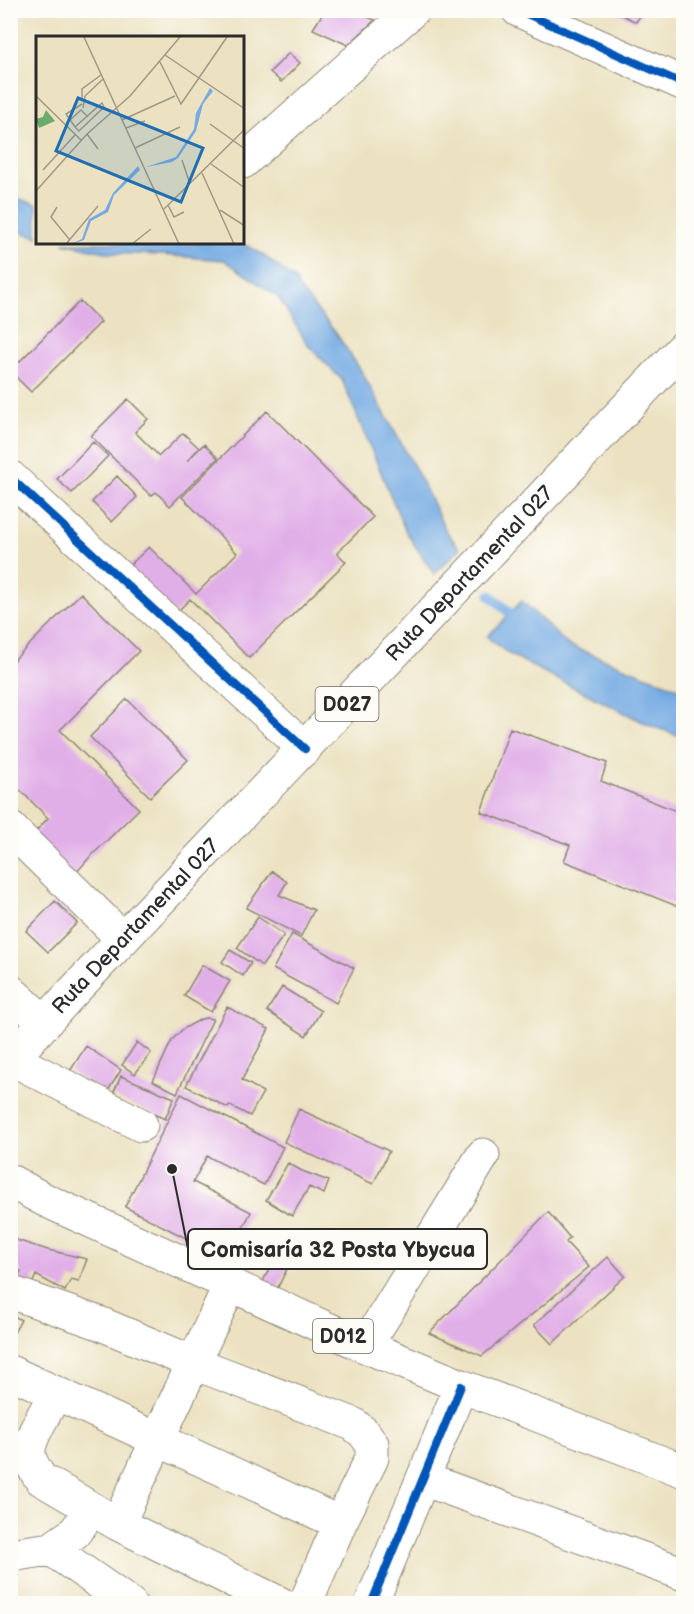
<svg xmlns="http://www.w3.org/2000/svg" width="694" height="1614" font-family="'Balsamiq Sans',sans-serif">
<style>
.water{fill:#74abe3;stroke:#506b87;stroke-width:1.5}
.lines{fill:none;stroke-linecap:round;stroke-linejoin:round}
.stream{stroke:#74abe3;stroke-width:10}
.building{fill:#e1afe8}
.minor-casing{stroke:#8c8676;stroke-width:35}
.major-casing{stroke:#8c8676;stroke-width:35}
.minor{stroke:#fff;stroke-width:33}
.major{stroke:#fff;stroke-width:33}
.cycleway-casing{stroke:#fdfcf7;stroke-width:11}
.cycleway{stroke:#0057b8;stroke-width:8}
.labels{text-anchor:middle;stroke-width:6;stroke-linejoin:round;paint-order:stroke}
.shield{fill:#fdfcf7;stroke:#6a6a68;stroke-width:1.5}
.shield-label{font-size:20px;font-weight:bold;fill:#2b2b2b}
.street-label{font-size:21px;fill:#2b2b2b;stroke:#fdfcf7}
.inset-road{fill:none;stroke:#9f9985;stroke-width:1.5}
.view{fill:#1f6fb2;fill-opacity:0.15;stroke:#1f6fb2;stroke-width:3}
.inset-edge{fill:none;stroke:#2b2b2b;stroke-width:3}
.leader{fill:none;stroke:#2b2b2b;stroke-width:2}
.callout-dot{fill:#2b2b2b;stroke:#fdfcf7;stroke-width:2}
.callout{fill:#fdfcf7;stroke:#2b2b2b;stroke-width:2}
.callout-label{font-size:22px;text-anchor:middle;font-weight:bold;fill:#2b2b2b}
</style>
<rect width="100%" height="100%" fill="#fdfcf7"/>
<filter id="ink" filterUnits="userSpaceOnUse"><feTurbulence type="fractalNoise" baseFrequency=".0167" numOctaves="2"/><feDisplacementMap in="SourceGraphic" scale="12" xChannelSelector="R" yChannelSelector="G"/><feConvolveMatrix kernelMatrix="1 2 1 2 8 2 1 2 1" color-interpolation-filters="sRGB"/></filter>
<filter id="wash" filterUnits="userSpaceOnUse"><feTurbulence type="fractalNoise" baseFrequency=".008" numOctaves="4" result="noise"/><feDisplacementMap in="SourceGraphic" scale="24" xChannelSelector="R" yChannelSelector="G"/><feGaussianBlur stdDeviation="1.35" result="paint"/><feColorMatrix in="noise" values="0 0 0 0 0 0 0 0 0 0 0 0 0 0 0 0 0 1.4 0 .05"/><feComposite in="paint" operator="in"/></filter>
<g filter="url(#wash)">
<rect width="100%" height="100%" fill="#ece2c1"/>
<path class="water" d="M 11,196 L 37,205 L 37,237 L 11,229 Z
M 63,243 L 241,243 L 262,254 L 296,281 L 298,287 L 335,332 L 360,369 L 417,472 L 446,531 L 460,549 L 434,574 L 406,532 L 342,380 L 308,345 L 278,297 L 224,260 L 162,255 L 111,253 Z
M 522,601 L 568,645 L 683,690 L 683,737 L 651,726 L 559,680 L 509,654 L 487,637 Z"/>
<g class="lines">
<path class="stream" d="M 490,595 L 521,623"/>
</g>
<g id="blocks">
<path class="building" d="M 325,10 L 350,10 L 375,20 L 348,45 L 313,29 Z
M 612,10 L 644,10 L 636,22 Z
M 289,53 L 300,63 L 281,82 L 270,72 Z
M 80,301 L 101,322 L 31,392 L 10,371 Z
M 128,399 L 148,419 L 135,432 L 159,456 L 183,433 L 199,448 L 187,461 L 204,444 L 218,458 L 170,506 L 156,492 L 151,496 L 91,436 Z
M 267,411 L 373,517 L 337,553 L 346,562 L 249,658 L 190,599 L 175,614 L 128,567 L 149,547 L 196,594 L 237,553 L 182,497 Z
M 93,442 L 108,456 L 72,493 L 57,479 Z
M 117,476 L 137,497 L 112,522 L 92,502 Z
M 81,593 L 139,651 L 60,730 L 139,809 L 89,858 L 70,880 L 28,840 L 48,818 L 10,780 L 10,664 Z
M 127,699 L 188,760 L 150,797 L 90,737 Z
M 510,728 L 607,763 L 601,781 L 684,814 L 684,909 L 564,861 L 570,845 L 481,812 Z
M 272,871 L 287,882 L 279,895 L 314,910 L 301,936 L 246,908 Z
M 55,901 L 77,923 L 48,952 L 26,931 Z
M 258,917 L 284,935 L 262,966 L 237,948 Z
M 292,934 L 354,968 L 336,1003 L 273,969 Z
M 230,950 L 251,963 L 243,976 L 222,962 Z
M 202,965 L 230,981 L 211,1012 L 184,996 Z
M 282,987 L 321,1011 L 306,1036 L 267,1011 Z
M 227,1007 L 269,1029 L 242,1080 L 263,1092 L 250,1116 L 229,1105 L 228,1108 L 186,1086 Z
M 206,1018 L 213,1019 L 177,1093 L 153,1081 L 172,1040 L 183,1029 L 201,1019 Z
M 137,1042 L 151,1053 L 135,1074 L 122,1065 Z
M 86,1046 L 121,1070 L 106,1094 L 70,1071 Z
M 121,1076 L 174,1098 L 165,1119 L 112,1096 Z
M 181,1094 L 283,1147 L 264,1185 L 207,1156 L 193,1182 L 251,1212 L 227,1259 L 125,1207 Z
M 299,1109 L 389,1151 L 373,1184 L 284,1142 Z
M 288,1163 L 302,1171 L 329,1181 L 324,1194 L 309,1187 L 292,1216 L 266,1200 Z
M 548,1212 L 570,1238 L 566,1242 L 589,1267 L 482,1356 L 429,1333 Z
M 10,1238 L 48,1250 L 87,1259 L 79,1281 L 71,1279 L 65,1291 L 36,1275 L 28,1293 L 13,1287 L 21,1271 L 10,1266 Z
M 281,1246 L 295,1253 L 275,1293 L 261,1285 Z
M 608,1257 L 625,1276 L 552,1344 L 534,1325 Z
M 10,1314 L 21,1320 L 10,1340 Z"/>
</g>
</g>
<g filter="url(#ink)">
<use href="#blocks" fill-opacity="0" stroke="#8c8676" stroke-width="1.5"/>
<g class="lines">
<defs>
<path id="minor" d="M 518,10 L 684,84
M 243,162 L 413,10
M 10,477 L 305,749
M 10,828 L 123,939
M 10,991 L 45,1023
M 12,1059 L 141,1125
M 230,1285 L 118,1524 L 281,1604
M 10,1292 L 99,1323 L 194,1363 L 353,1424 L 364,1433 L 372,1444 L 372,1458 L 340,1523 L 10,1372
M 365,1346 L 388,1310 L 483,1155
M 56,1393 C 49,1406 28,1439 29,1453 C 30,1464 36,1471 41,1479 L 118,1524
M 423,1479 L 684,1574
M 51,1549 L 130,1604
M 10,1555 L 51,1549 L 74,1533 L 92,1510
M 305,1604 L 340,1523
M 371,1604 L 461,1386"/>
<g id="major">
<path id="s1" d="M 10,1061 L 69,996 L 684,347"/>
<path d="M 10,1181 L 45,1200 L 365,1346 L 461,1386 L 684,1471"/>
</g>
</defs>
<use href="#minor" class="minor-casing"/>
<use href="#major" class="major-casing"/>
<use href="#minor" class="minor"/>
<use href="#major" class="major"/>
<defs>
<path id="cycleway" d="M 518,10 L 684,84
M 10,477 L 305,749
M 371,1604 L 461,1386"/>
</defs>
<use href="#cycleway" class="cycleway-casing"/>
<use href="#cycleway" class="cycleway"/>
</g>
</g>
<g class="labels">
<g class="shield">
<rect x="315.5" y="687" width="63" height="34" rx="4.5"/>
<rect x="313" y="1319" width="60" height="34" rx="4.5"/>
</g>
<g class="shield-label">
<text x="347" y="711">D027</text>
<text x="343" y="1343">D012</text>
</g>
<g class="street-label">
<text dy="7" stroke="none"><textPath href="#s1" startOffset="670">Ruta Departamental 027</textPath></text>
<text dy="7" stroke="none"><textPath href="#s1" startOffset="184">Ruta Departamental 027</textPath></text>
</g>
</g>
<g transform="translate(36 36)">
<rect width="208" height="208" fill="#ece2c1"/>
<path d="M 10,74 L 19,85 L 3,92 L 0,83 L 7,81 Z" fill="#6aab6e"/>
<path d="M 174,52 L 177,55 L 167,68 L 160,95 L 142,122 L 136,126 L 110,131 L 140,121 L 158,93 L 160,77 ZM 102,130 L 104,134 L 78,159 L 72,176 L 55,185 L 48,204 L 35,208 L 46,203 L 53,183 L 69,174 L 77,157 Z" fill="#74abe3"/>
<path class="inset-road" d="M 48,1 L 143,208M 129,19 L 209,73M 124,26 L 145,68 L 191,1M 0,60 L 45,104M 46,65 L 46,53 L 65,39M 66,67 L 68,71 L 43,95 L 39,91 ZM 47,72 L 49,60 L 67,43M 86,84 L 139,60M 33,85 L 45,74 L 52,81M 174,88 L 209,113M 39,91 L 30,78 L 46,68M 90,92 L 109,85M 51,98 L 62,113M 99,112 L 144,91M 146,124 L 154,148M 175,128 L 209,152M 7,134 L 39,99M 166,137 L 198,208M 0,155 L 51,98 L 94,60 L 144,1M 132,169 L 138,181 L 148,176M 21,171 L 15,181 L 34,204M 128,173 L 209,93M 184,174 L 209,190M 30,208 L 62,170M 96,208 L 115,193"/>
<path class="view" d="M 42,62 L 167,112 L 145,166 L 20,115 Z"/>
<rect width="208" height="208" class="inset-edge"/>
</g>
<path class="leader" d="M172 1169L188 1249"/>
<circle class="callout-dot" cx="172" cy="1169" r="6"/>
<rect class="callout" x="188" y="1229" width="299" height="40" rx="6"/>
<g class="callout-label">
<text x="338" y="1257">Comisaría 32 Posta Ybycua</text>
</g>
<rect width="694" height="1614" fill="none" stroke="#fdfcf7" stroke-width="36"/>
</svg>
